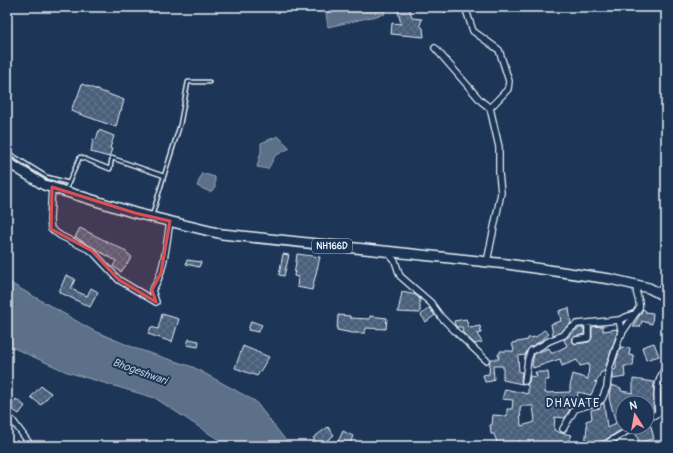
<svg xmlns="http://www.w3.org/2000/svg" width="673" height="453" font-family="Pangolin,sans-serif">
<style>
.water{fill:#5d7089;stroke:#95a4b5}
.building{fill:url(#building-cross-hatch);stroke:#e8f1f8;fill-rule:evenodd}
.lines{fill:none;stroke-linecap:round;stroke-linejoin:round}
.service-casing{stroke:#e8f1f8;stroke-width:5.5}
.minor-casing{stroke:#e8f1f8;stroke-width:8}
.trunk-casing{stroke:#e8f1f8;stroke-width:12}
.service{stroke:#1d3557;stroke-width:2.5}
.minor{stroke:#1d3557;stroke-width:5.5}
.trunk{stroke:#1d3557;stroke-width:9}
.marked{fill:#da5052;fill-opacity:0.2;stroke:#da5052;stroke-width:3;stroke-linejoin:round}
.labels{text-anchor:middle;stroke-width:4;stroke-linejoin:round;paint-order:stroke}
.shield{fill:#1d3557;stroke:#abb9c8;stroke-width:1}
.shield-label{font-size:9px;font-weight:bold;fill:#e8f1f8}
.water-label{font-size:11px;font-style:italic;fill:#b7c4d1;stroke:#1d3557}
.quarter-label{font-size:12px;letter-spacing:1px;fill:#e8f1f8;stroke:#1d3557}
</style>
<defs>
<pattern id="building-cross-hatch" width="8" height="8" patternUnits="userSpaceOnUse"><rect width="8" height="8" fill="#495e7a"/><path d="M0 0l8 8M0 8l8-8" fill="none" stroke="#63768e"/></pattern>
</defs>
<rect width="100%" height="100%" fill="#1d3557"/>
<filter id="ink" filterUnits="userSpaceOnUse"><feTurbulence type="fractalNoise" baseFrequency=".025" numOctaves="2"/><feDisplacementMap in="SourceGraphic" scale="8" xChannelSelector="R" yChannelSelector="G"/><feConvolveMatrix kernelMatrix="1 2 1 2 8 2 1 2 1" color-interpolation-filters="sRGB"/></filter>
<g filter="url(#ink)">
<path class="water" d="M 325,7 L 383,7 L 385,14 L 328,27 Z
M 278,136 L 290,148 L 275,156 L 268,169 L 257,167 L 261,152 L 261,143 Z
M 202,173 L 215,177 L 215,188 L 210,192 L 197,186 Z
M 7,279 L 14,285 L 94,331 L 137,349 L 193,367 L 255,401 L 290,446 L 228,446 L 155,398 L 67,372 L 7,345 Z"/>
<path class="building" d="M 397,7 L 409,7 L 412,18 L 422,19 L 420,25 L 423,28 L 424,37 L 391,34 L 392,23 L 401,24 Z
M 444,7 L 461,7 L 462,10 L 445,13 Z
M 82,84 L 124,100 L 121,111 L 120,111 L 116,127 L 71,111 L 75,100 L 76,101 Z
M 99,130 L 114,136 L 110,148 L 112,149 L 109,157 L 91,152 L 93,139 L 96,140 Z
M 80,228 L 124,250 L 132,257 L 121,272 L 113,266 L 116,261 L 75,237 Z
M 283,254 L 289,255 L 284,276 L 279,275 Z
M 297,254 L 320,257 L 312,290 L 297,287 L 298,277 L 294,276 Z
M 187,260 L 201,262 L 199,267 L 186,264 Z
M 66,275 L 75,279 L 71,289 L 87,296 L 91,288 L 98,292 L 90,307 L 59,292 Z
M 402,292 L 416,295 L 420,299 L 420,313 L 398,312 Z
M 429,308 L 435,315 L 426,322 L 421,315 Z
M 569,308 L 571,323 L 561,332 L 553,335 L 551,324 L 561,321 L 559,311 Z
M 643,309 L 646,311 L 645,312 L 653,313 L 652,324 L 642,321 L 640,327 L 633,327 Z
M 162,314 L 179,319 L 172,342 L 148,334 L 151,327 L 158,329 Z
M 338,315 L 350,316 L 350,318 L 370,319 L 370,316 L 387,318 L 386,329 L 366,328 L 365,333 L 352,333 L 337,330 Z
M 466,319 L 469,328 L 480,326 L 481,333 L 477,334 L 482,342 L 475,344 L 463,333 L 462,327 L 457,327 L 455,325 L 454,321 Z
M 251,321 L 262,325 L 258,332 L 248,330 Z
M 603,326 L 603,331 L 617,329 L 617,333 L 604,372 L 601,372 L 597,381 L 594,382 L 597,382 L 591,395 L 578,392 L 577,403 L 572,403 L 570,409 L 565,418 L 555,417 L 554,430 L 561,433 L 572,435 L 569,441 L 567,441 L 565,446 L 520,446 L 520,441 L 508,444 L 509,446 L 488,446 L 497,442 L 494,434 L 491,434 L 490,425 L 492,425 L 493,415 L 507,416 L 507,409 L 512,409 L 513,400 L 502,399 L 505,389 L 528,394 L 528,385 L 526,385 L 529,382 L 530,376 L 537,377 L 535,372 L 548,372 L 549,380 L 545,380 L 545,393 L 570,392 L 570,386 L 573,374 L 588,379 L 589,364 L 580,366 L 577,360 L 562,366 L 560,359 L 533,368 L 532,365 L 534,354 L 549,348 L 551,353 L 553,353 L 567,346 L 564,340 L 579,328 L 584,328 L 584,334 L 574,337 L 572,339 L 573,342 L 576,344 L 589,342 L 592,338 L 592,327 ZM 521,406 L 533,406 L 535,421 L 532,423 L 521,426 L 520,408 L 521,408 Z
M 544,330 L 549,334 L 542,340 L 529,348 L 525,355 L 518,356 L 519,372 L 522,372 L 521,381 L 522,384 L 503,380 L 503,366 L 493,366 L 494,379 L 492,381 L 485,382 L 483,375 L 489,374 L 490,359 L 499,359 L 498,354 L 500,354 L 500,351 L 514,351 L 512,343 L 528,340 L 528,338 L 536,337 Z
M 189,339 L 199,341 L 198,347 L 187,345 Z
M 654,343 L 659,356 L 646,360 L 642,347 Z
M 243,346 L 269,357 L 257,376 L 235,368 Z
M 621,347 L 630,348 L 629,355 L 634,356 L 633,366 L 624,366 L 625,377 L 613,379 L 613,370 L 616,369 L 616,361 Z
M 665,378 L 666,378 L 666,396 L 661,395 Z
M 633,379 L 654,382 L 653,411 L 647,412 L 647,403 L 623,403 L 623,429 L 605,440 L 599,442 L 599,446 L 585,446 L 587,426 L 586,421 L 592,419 L 591,410 L 600,408 L 600,405 L 604,403 L 607,428 L 616,423 L 609,398 L 611,385 L 621,388 L 621,391 L 633,393 Z
M 41,386 L 51,393 L 41,405 L 31,397 Z
M 16,399 L 25,406 L 19,414 L 10,408 Z
M 651,426 L 654,439 L 639,442 L 635,431 Z
M 328,427 L 334,435 L 320,446 L 313,438 Z
M 343,431 L 353,436 L 349,446 L 341,446 L 337,444 Z"/>
<g class="lines">
<defs>
<path id="service" d="M 7,152 L 47,177 L 69,183
M 66,189 L 80,157 L 110,169 L 112,158 L 164,176 L 180,125 L 188,82 L 209,82
M 152,216 L 164,176"/>
<path id="minor" d="M 435,48 L 481,101 L 490,108 L 508,89 L 509,81 L 499,50 L 473,31 L 465,7
M 52,187 L 50,220 L 51,229 L 61,236 L 92,251 L 119,280 L 156,302
M 387,252 L 395,261 L 400,276 L 431,303 L 441,317 L 454,330 L 486,360
M 487,262 L 501,193 L 499,173 L 499,147 L 490,108
M 657,292 L 666,286
M 156,302 L 152,290 C 164,276 167,240 170,221
M 619,320 L 622,334
M 576,340 L 588,338 L 588,323
M 525,381 L 528,359 L 531,351 L 541,346 L 549,341 L 564,335 L 567,331 L 577,324 L 619,320 L 636,313
M 658,413 C 657,395 655,383 666,367
M 7,415 L 13,421 L 29,443 L 30,446
M 647,419 L 658,413 L 666,412
M 563,429 L 575,409 L 598,402 L 602,399 L 607,387 L 609,369 L 620,336 L 639,308 C 641,300 634,294 637,285
M 609,446 L 609,442 L 634,427"/>
<path id="trunk" d="M 7,162 L 44,185 L 135,213 L 222,234 L 507,264 L 610,279 L 649,288 L 666,297"/>
</defs>
<use href="#service" class="service-casing"/>
<use href="#minor" class="minor-casing"/>
<use href="#trunk" class="trunk-casing"/>
<use href="#service" class="service"/>
<use href="#minor" class="minor"/>
<use href="#trunk" class="trunk"/>
</g>
</g>
<path class="marked" d="M 52,187 L 135,213 L 170,221 L 161,273 L 152,290 L 156,302 L 119,280 L 92,251 L 51,229 Z"/>
<g class="labels">
<rect class="shield" x="312" y="239" width="40" height="14" rx="3"/>
<g class="shield-label">
<text x="332" y="249">NH166D</text>
</g>
<g class="water-label">
<text transform="translate(140 371) rotate(20)" y="4">Bhogeshwari</text>
</g>
<g class="quarter-label">
<text x="573" y="407">DHAVATE</text>
</g>
</g>
<rect width="673" height="453" fill="none" stroke="#1d3557" stroke-width="24"/>
<rect x="12" y="12" width="649" height="429" fill="none" stroke="#e8f1f8" stroke-width="1.5" filter="url(#ink)"/>
<g transform="translate(635 415) rotate(349)"><circle r="19" fill="#1d3557" stroke="#6e8097"/>
<path d="M0-3L7 15L0 10L-7 15Z" fill="#ff9aa2"/>
<text y="-6" font-size="11" font-weight="bold" text-anchor="middle" fill="#e8f1f8">N</text>
</g>
</svg>
